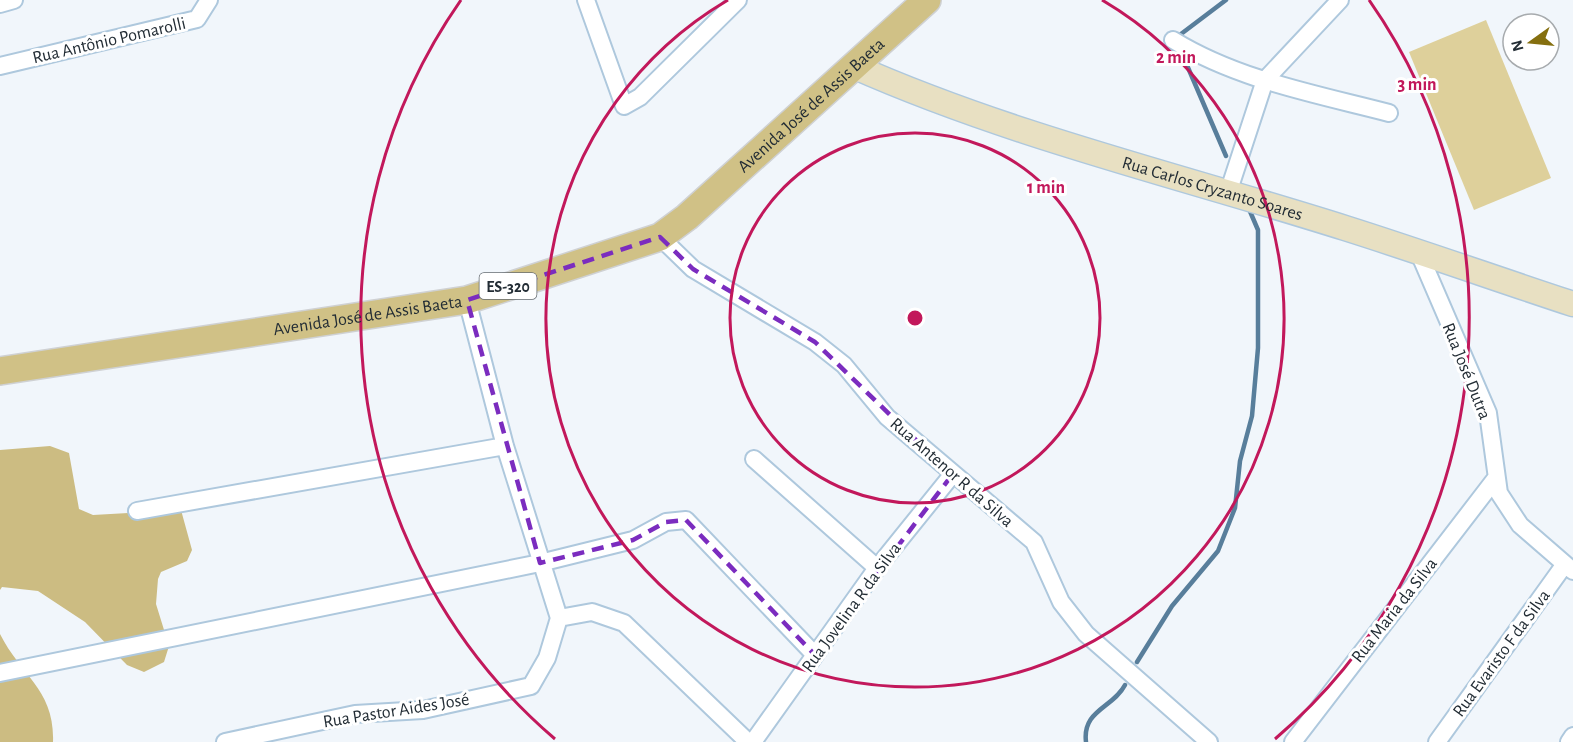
<svg xmlns="http://www.w3.org/2000/svg" width="1573" height="742" font-family="'Alegreya Sans',sans-serif">
<style>
.green{fill:#ded09b}
.forest{fill:#ccbc82}
.lines{fill:none;stroke-linecap:round;stroke-linejoin:round}
.stream{stroke:#587e9b;stroke-width:4.5}
.street-casing{stroke:#aec8dd;stroke-width:20}
.secondary-casing{stroke:#aec8dd;stroke-width:27}
.primary-casing{stroke:#cfd1d3;stroke-width:30}
.street{stroke:#fff;stroke-width:16}
.secondary{stroke:#e8e0c2;stroke-width:24}
.primary{stroke:#d0c186;stroke-width:27}
.marked{fill:none;stroke:#7b2cbf;stroke-width:4.5;stroke-dasharray:12 8;stroke-linejoin:round}
.ring{fill:none;stroke:#c2185b;stroke-width:3}
.labels{text-anchor:middle;stroke-width:6;stroke-linejoin:round;paint-order:stroke}
.shield{fill:#fff;stroke:#656c72;stroke-width:1.5}
.shield-label{font-size:16px;font-weight:bold;fill:#232d35}
.street-label{font-size:18px;fill:#232d35;stroke:#fff}
.centre{fill:#c2185b;stroke:#fff;stroke-width:3}
.ring-label{font-size:18px;text-anchor:middle;font-weight:bold;fill:#c2185b;stroke:#fff;stroke-width:6;stroke-linejoin:round;paint-order:stroke}
</style>
<rect width="100%" height="100%" fill="#f1f6fb"/>
<path class="green" d="M 1486,20 L 1551,178 L 1474,210 L 1409,52 Z"/>
<path class="forest" d="M 50,446 L 69,453 L 79,509 L 93,515 L 181,510 L 192,550 L 187,561 L 161,572 L 158,579 L 156,604 L 169,646 L 164,662 L 144,672 L 127,665 L 85,622 L 38,591 L 2,587 L 0,590 L 0,450 Z
M 0,634 C 21,676 55,690 53,742 L 0,742 Z"/>
<g class="lines">
<path class="stream" d="M 1181,34 L 1226,0
M 1183,56 L 1226,156
M 1137,662 L 1172,606 L 1218,551 L 1235,508 L 1240,461 L 1252,416 L 1258,348 L 1258,230 L 1249,209
M 1086,742 C 1082,710 1113,708 1125,685"/>
<defs>
<path id="street" d="M 586,0 L 624,106 L 640,97 L 738,0
M 0,4 L 14,0
M 1173,40 C 1238,80 1316,94 1389,113
M 0,66 L 197,19 L 209,0
M 1228,193 L 1265,80 L 1340,0
M 660,237 L 693,269 L 815,342 L 844,365 L 887,417 L 1034,542 L 1061,602 L 1086,634 L 1209,742
M 1419,253 L 1488,413 L 1499,493 L 1520,525 L 1573,571
M 467,300 L 505,446 L 559,618
M 754,459 L 877,568
M 137,511 L 505,446
M 559,618 L 592,612 L 624,623 L 748,742
M 0,673 L 540,563 L 633,540 L 666,522 L 686,520 L 815,655
M 225,742 L 355,714 L 423,710 L 531,686 L 547,658 L 559,618
M 753,742 L 877,568 L 952,475
M 1293,742 L 1496,478
M 1437,742 L 1565,564
M 1569,742 L 1573,736"/>
<g id="secondary">
<path id="s1" d="M 853,66 C 1011,136 1181,176 1345,228 C 1421,252 1497,279 1573,304"/>
</g>
<g id="primary">
<path id="s2" d="M 0,371 L 467,300 L 660,237 L 687,217 L 927,0"/>
</g>
</defs>
<use href="#street" class="street-casing"/>
<use href="#secondary" class="secondary-casing"/>
<use href="#primary" class="primary-casing"/>
<use href="#street" class="street"/>
<use href="#secondary" class="secondary"/>
<use href="#primary" class="primary"/>
</g>
<path class="marked" d="M 660,237 L 693,269 L 815,342 L 952,475 L 815,655 L 686,520 L 666,522 L 633,540 L 540,563 L 467,300 Z"/>
<g class="ring">
<circle cx="915" cy="318" r="185"/>
<path d="M1102 0A369 369 0 1 1 728 0"/>
<path d="M555 739A554 554 0 0 1 461 0M1369 0A554 554 0 0 1 1275 739"/>
</g>
<g class="labels">
<rect class="shield" x="479.5" y="273" width="57" height="26" rx="4.5"/>
<g class="shield-label">
<text x="508" y="292">ES-320</text>
</g>
<g class="street-label">
<text transform="translate(109 40) rotate(-13)" y="6">Rua Antônio Pomarolli</text>
<text dy="6" stroke="none"><textPath href="#s2" startOffset="876">Avenida José de Assis Baeta</textPath></text>
<text dy="6" stroke="none"><textPath href="#s1" startOffset="380">Rua Carlos Cryzanto Soares</textPath></text>
<text dy="6" stroke="none"><textPath href="#s2" startOffset="372">Avenida José de Assis Baeta</textPath></text>
<text transform="translate(1467 371) rotate(68)" y="6">Rua José Dutra</text>
<text transform="translate(952 472) rotate(41)" y="6">Rua Antenor R da Silva</text>
<text transform="translate(851 607) rotate(-54)" y="6">Rua Jovelina R da Silva</text>
<text transform="translate(1394 610) rotate(-52)" y="6">Rua Maria da Silva</text>
<text transform="translate(1501 653) rotate(-54)" y="6">Rua Evaristo F da Silva</text>
<text transform="translate(396 710) rotate(-9)" y="6">Rua Pastor Aides José</text>
</g>
</g>
<circle cx="915" cy="318" r="9" class="centre"/>
<g class="ring-label">
<text x="1176" y="63">2 min</text>
<text x="1417" y="90">3 min</text>
<text x="1046" y="193">1 min</text>
</g>
<g transform="translate(1531 42) rotate(255)"><circle r="28" fill="#ffffff" stroke="#a7abae" stroke-width="1.5"/>
<path d="M0-4.5L10 22L0 15L-10 22Z" fill="#856f0f"/>
<text y="-9" font-size="16" font-weight="bold" text-anchor="middle" fill="#232d35">N</text>
</g>
</svg>
